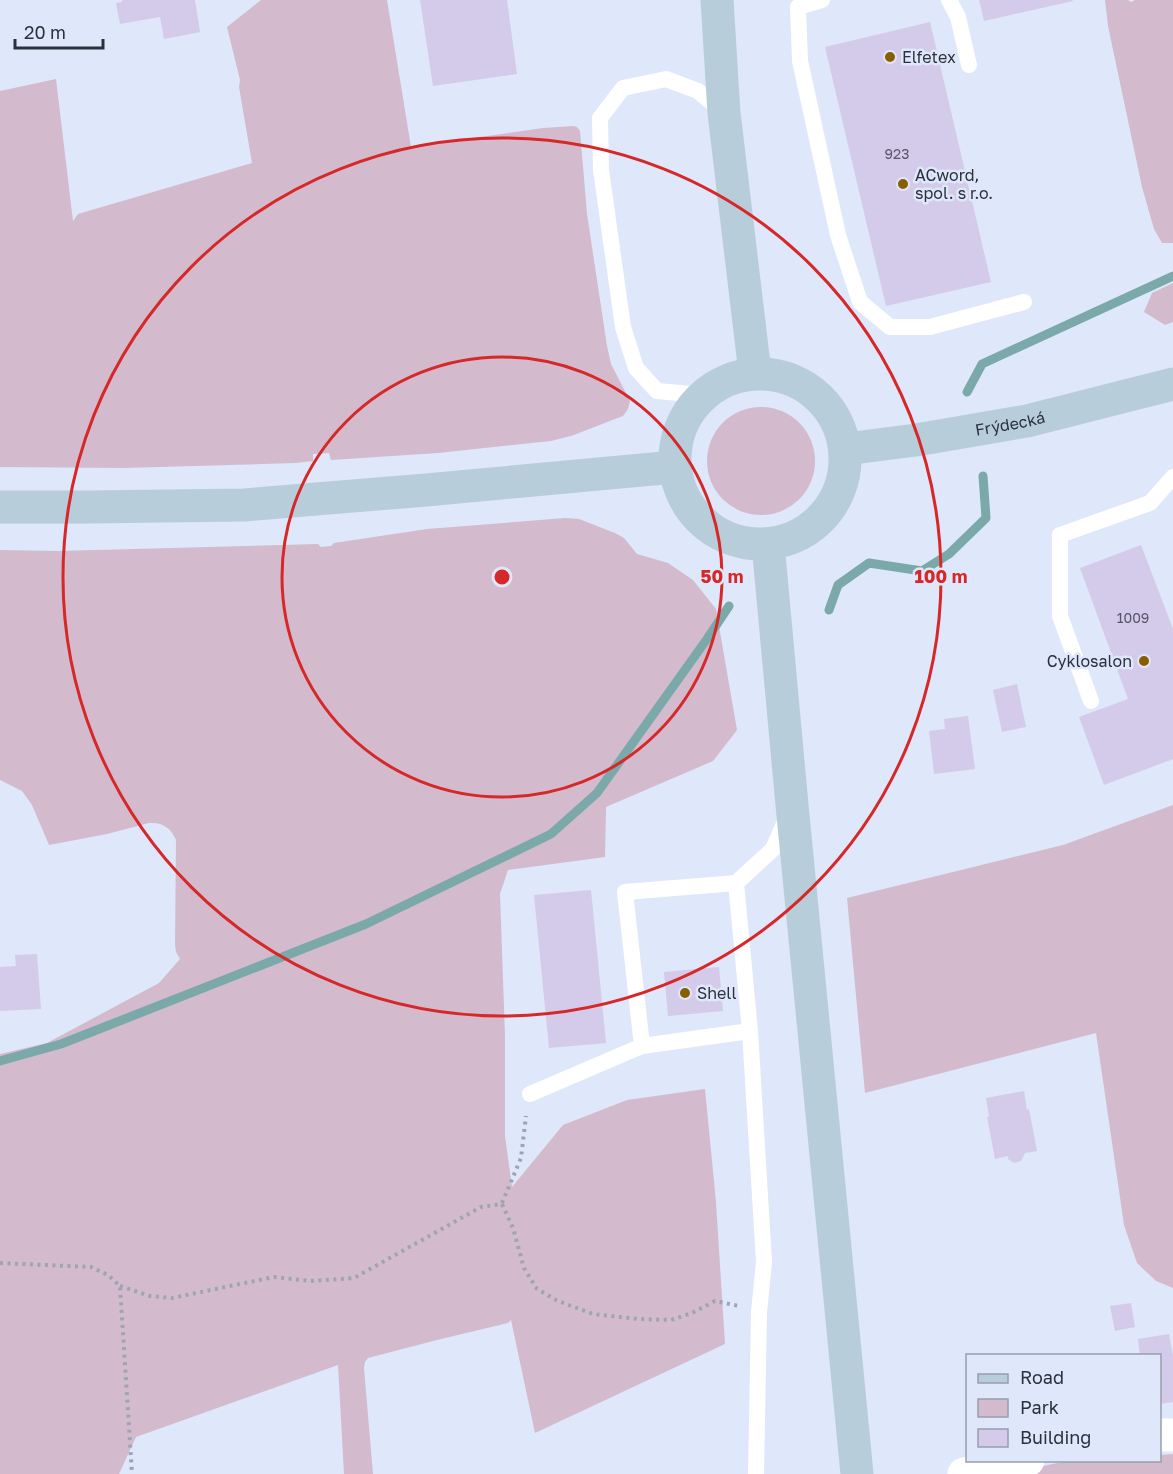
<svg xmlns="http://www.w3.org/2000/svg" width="1173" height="1474" font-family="'Golos Text',sans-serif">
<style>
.green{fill:#d3bbcd}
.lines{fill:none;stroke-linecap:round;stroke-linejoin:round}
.stream{stroke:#7ba8a9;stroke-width:9}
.building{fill:#d4cae9}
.path{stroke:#9da4b4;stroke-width:4;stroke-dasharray:3 4.5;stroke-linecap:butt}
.service{stroke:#fff;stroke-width:16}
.minor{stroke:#fff;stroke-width:33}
.secondary{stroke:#b7ceda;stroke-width:33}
.ring{fill:none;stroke:#d62828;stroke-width:3}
.poi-dot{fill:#8a5d01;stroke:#dfe7fa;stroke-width:2}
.labels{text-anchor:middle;stroke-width:5;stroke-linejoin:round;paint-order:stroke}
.number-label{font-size:14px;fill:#555667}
.poi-label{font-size:16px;fill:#2b303c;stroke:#dfe7fa;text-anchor:start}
.street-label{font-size:16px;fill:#2b303c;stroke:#dfe7fa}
.centre{fill:#d62828;stroke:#dfe7fa;stroke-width:3}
.ring-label{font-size:18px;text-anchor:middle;font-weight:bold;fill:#d62828;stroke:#dfe7fa;stroke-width:5;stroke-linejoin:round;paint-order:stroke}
</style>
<rect width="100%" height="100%" fill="#dfe7fa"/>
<path class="green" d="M 261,0 L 387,0 L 411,147 L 543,128 L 573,126 L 577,127 L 580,131 L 587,214 L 607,346 L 611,364 L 630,401 L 628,409 L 623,416 L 571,436 L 551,441 L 438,453 L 331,460 L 329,453 L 313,454 L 313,461 L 296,463 L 124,468 L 0,467 L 0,91 L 56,79 L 73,221 L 78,214 L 252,163 L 239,87 L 240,80 L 227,27 Z
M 1105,0 L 1128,0 L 1131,2 L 1135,0 L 1173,0 L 1173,243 L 1162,243 L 1154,229 L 1142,187 L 1108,26 Z
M 1173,283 L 1173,322 L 1165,325 L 1144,312 L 1152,293 Z
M707 461a54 54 0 1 1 108 0a54 54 0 1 1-108 0Z
M 565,518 L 579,519 L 615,533 L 624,538 L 637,554 L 668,563 L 693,580 L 716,609 L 737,730 L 713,761 L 606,807 L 605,857 L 508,870 L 500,894 L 505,1036 L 505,1136 L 512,1187 L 563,1125 L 627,1100 L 705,1089 L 716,1202 L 725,1344 L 535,1433 L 511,1320 L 508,1323 L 437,1340 L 368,1358 L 365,1362 L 364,1368 L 373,1474 L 344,1474 L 338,1365 L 136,1437 L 119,1474 L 0,1474 L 0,1054 L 47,1043 L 159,983 L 180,959 L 176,952 L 175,945 L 176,840 C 171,828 163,822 149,823 L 107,834 L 49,845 L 32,805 L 22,791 L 0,780 L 0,550 L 58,551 L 318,544 L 321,547 L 331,546 L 334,543 L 427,529 Z
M 1173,805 L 1173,1288 L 1156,1281 L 1137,1263 L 1124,1225 L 1096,1033 L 865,1093 L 847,898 L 1063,845 Z
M 1173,1454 L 1173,1474 L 1004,1474 L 1067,1461 L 1160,1460 L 1160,1455 Z"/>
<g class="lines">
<path class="stream" d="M 967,392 L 982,364 L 1173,276
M 829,610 L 838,585 L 869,563 L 922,571 L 949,554 L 986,518 L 983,476
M 0,1061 L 61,1044 L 366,924 L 551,834 L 597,793 L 707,639 L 729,606"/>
</g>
<path class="building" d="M 122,0 L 195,0 L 200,32 L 164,39 L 160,17 L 120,24 L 116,3 L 122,2 Z
M 420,0 L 507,0 L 517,74 L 433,86 Z
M 979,0 L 1072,0 L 1073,1 L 984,21 Z
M 930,22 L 991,282 L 886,306 L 825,47 Z
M 1141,545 L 1173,629 L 1173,759 L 1104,785 L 1079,717 L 1128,699 L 1080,568 Z
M 1017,684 L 1026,727 L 1002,732 L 993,690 Z
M 968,716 L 975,769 L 934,774 L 929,731 L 945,729 L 944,719 Z
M 591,890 L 606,1043 L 549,1048 L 534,895 Z
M 37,954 L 41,1009 L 0,1011 L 0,967 L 16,966 L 15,955 Z
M 719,967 L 723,1011 L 668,1016 L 664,972 Z
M 1024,1091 L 1027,1110 L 1029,1109 L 1037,1151 L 1025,1153 L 1021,1161 L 1014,1163 L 1008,1159 L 1008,1156 L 995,1159 L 987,1117 L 989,1117 L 986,1098 Z
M 1131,1303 L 1135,1327 L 1115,1331 L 1110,1306 Z
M 1169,1334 L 1173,1356 L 1173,1402 L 1160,1404 L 1160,1356 L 1140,1356 L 1138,1339 Z"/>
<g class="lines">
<path class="path" d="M 502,1203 L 521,1158 L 526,1116
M 0,1263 L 91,1267 L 108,1275 L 120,1286 L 132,1474
M 120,1286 L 150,1296 L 172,1298 L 274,1277 L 310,1281 L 354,1278 L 481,1207 L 502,1204 L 513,1228 L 524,1268 L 537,1289 L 558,1301 L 593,1314 L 638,1319 L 671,1320 L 692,1313 L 715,1301 L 739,1306"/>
<path class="service" d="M 822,0 L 798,7 L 800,61 L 838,235 L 860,302 L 890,327 L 930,327 L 1024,302
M 949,0 L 958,17 L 969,65
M 702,395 L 657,391 L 636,368 L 623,327 L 601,170 L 600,118 L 623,88 L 666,79 L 698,91 L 722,111
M 1091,701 L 1060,616 L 1060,535 L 1150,503 L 1173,477
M 736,883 L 625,892 L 642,1046 L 750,1031
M 530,1094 L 642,1046
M 756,1474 L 759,1312 L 764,1262 L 750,1031 L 736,883 L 773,849 L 787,817"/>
<path class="minor" d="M 1160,1435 L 1173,1435
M 964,1474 L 1028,1460"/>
<g class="secondary">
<path d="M 717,0 L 724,113 L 755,373"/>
<circle cx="760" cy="459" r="85"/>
<path id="s1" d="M 846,449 L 916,440 L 1027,421 L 1173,384"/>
<path d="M 0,507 L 89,507 L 244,505 L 426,490 L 674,467"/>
<path d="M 768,544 L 792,805 L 857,1474"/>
</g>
</g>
<g class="ring">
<circle cx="502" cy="577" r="220"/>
<circle cx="502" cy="577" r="439"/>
</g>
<g class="poi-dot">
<circle cx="890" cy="57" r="6"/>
<circle cx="903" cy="184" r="6"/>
<circle cx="1144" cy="661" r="6"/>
<circle cx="685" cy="993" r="6"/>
</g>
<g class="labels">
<g class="number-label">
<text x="897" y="159">923</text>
<text x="1133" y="623">1009</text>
</g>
<g class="poi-label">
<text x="902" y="63">Elfetex</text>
<text x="915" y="181">ACword,<tspan x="915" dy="18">spol. s r.o.</tspan></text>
<text x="1132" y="667" text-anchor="end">Cyklosalon</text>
<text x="697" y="999">Shell</text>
</g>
<g class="street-label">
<text dy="6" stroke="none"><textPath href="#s1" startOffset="166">Frýdecká</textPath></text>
</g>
</g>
<circle cx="502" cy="577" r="9" class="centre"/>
<g class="ring-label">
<text x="722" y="583">50 m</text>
<text x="941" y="583">100 m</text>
</g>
<rect x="966" y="1354" width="195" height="108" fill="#dfe7fa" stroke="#979eae" stroke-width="1.5"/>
<rect x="978" y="1374" width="30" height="9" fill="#b7ceda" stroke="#979eae" stroke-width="1.5"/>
<text x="1020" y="1384" font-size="18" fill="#2b303c">Road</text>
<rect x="978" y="1399" width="30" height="18" fill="#d3bbcd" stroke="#979eae" stroke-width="1.5"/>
<text x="1020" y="1414" font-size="18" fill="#2b303c">Park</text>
<rect x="978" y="1429" width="30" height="18" fill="#d4cae9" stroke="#979eae" stroke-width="1.5"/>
<text x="1020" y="1444" font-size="18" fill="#2b303c">Building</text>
<path d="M15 39v9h88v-9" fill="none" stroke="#2b303c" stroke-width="3"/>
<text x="24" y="39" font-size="18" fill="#2b303c" stroke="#dfe7fa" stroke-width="4.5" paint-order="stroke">20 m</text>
</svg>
